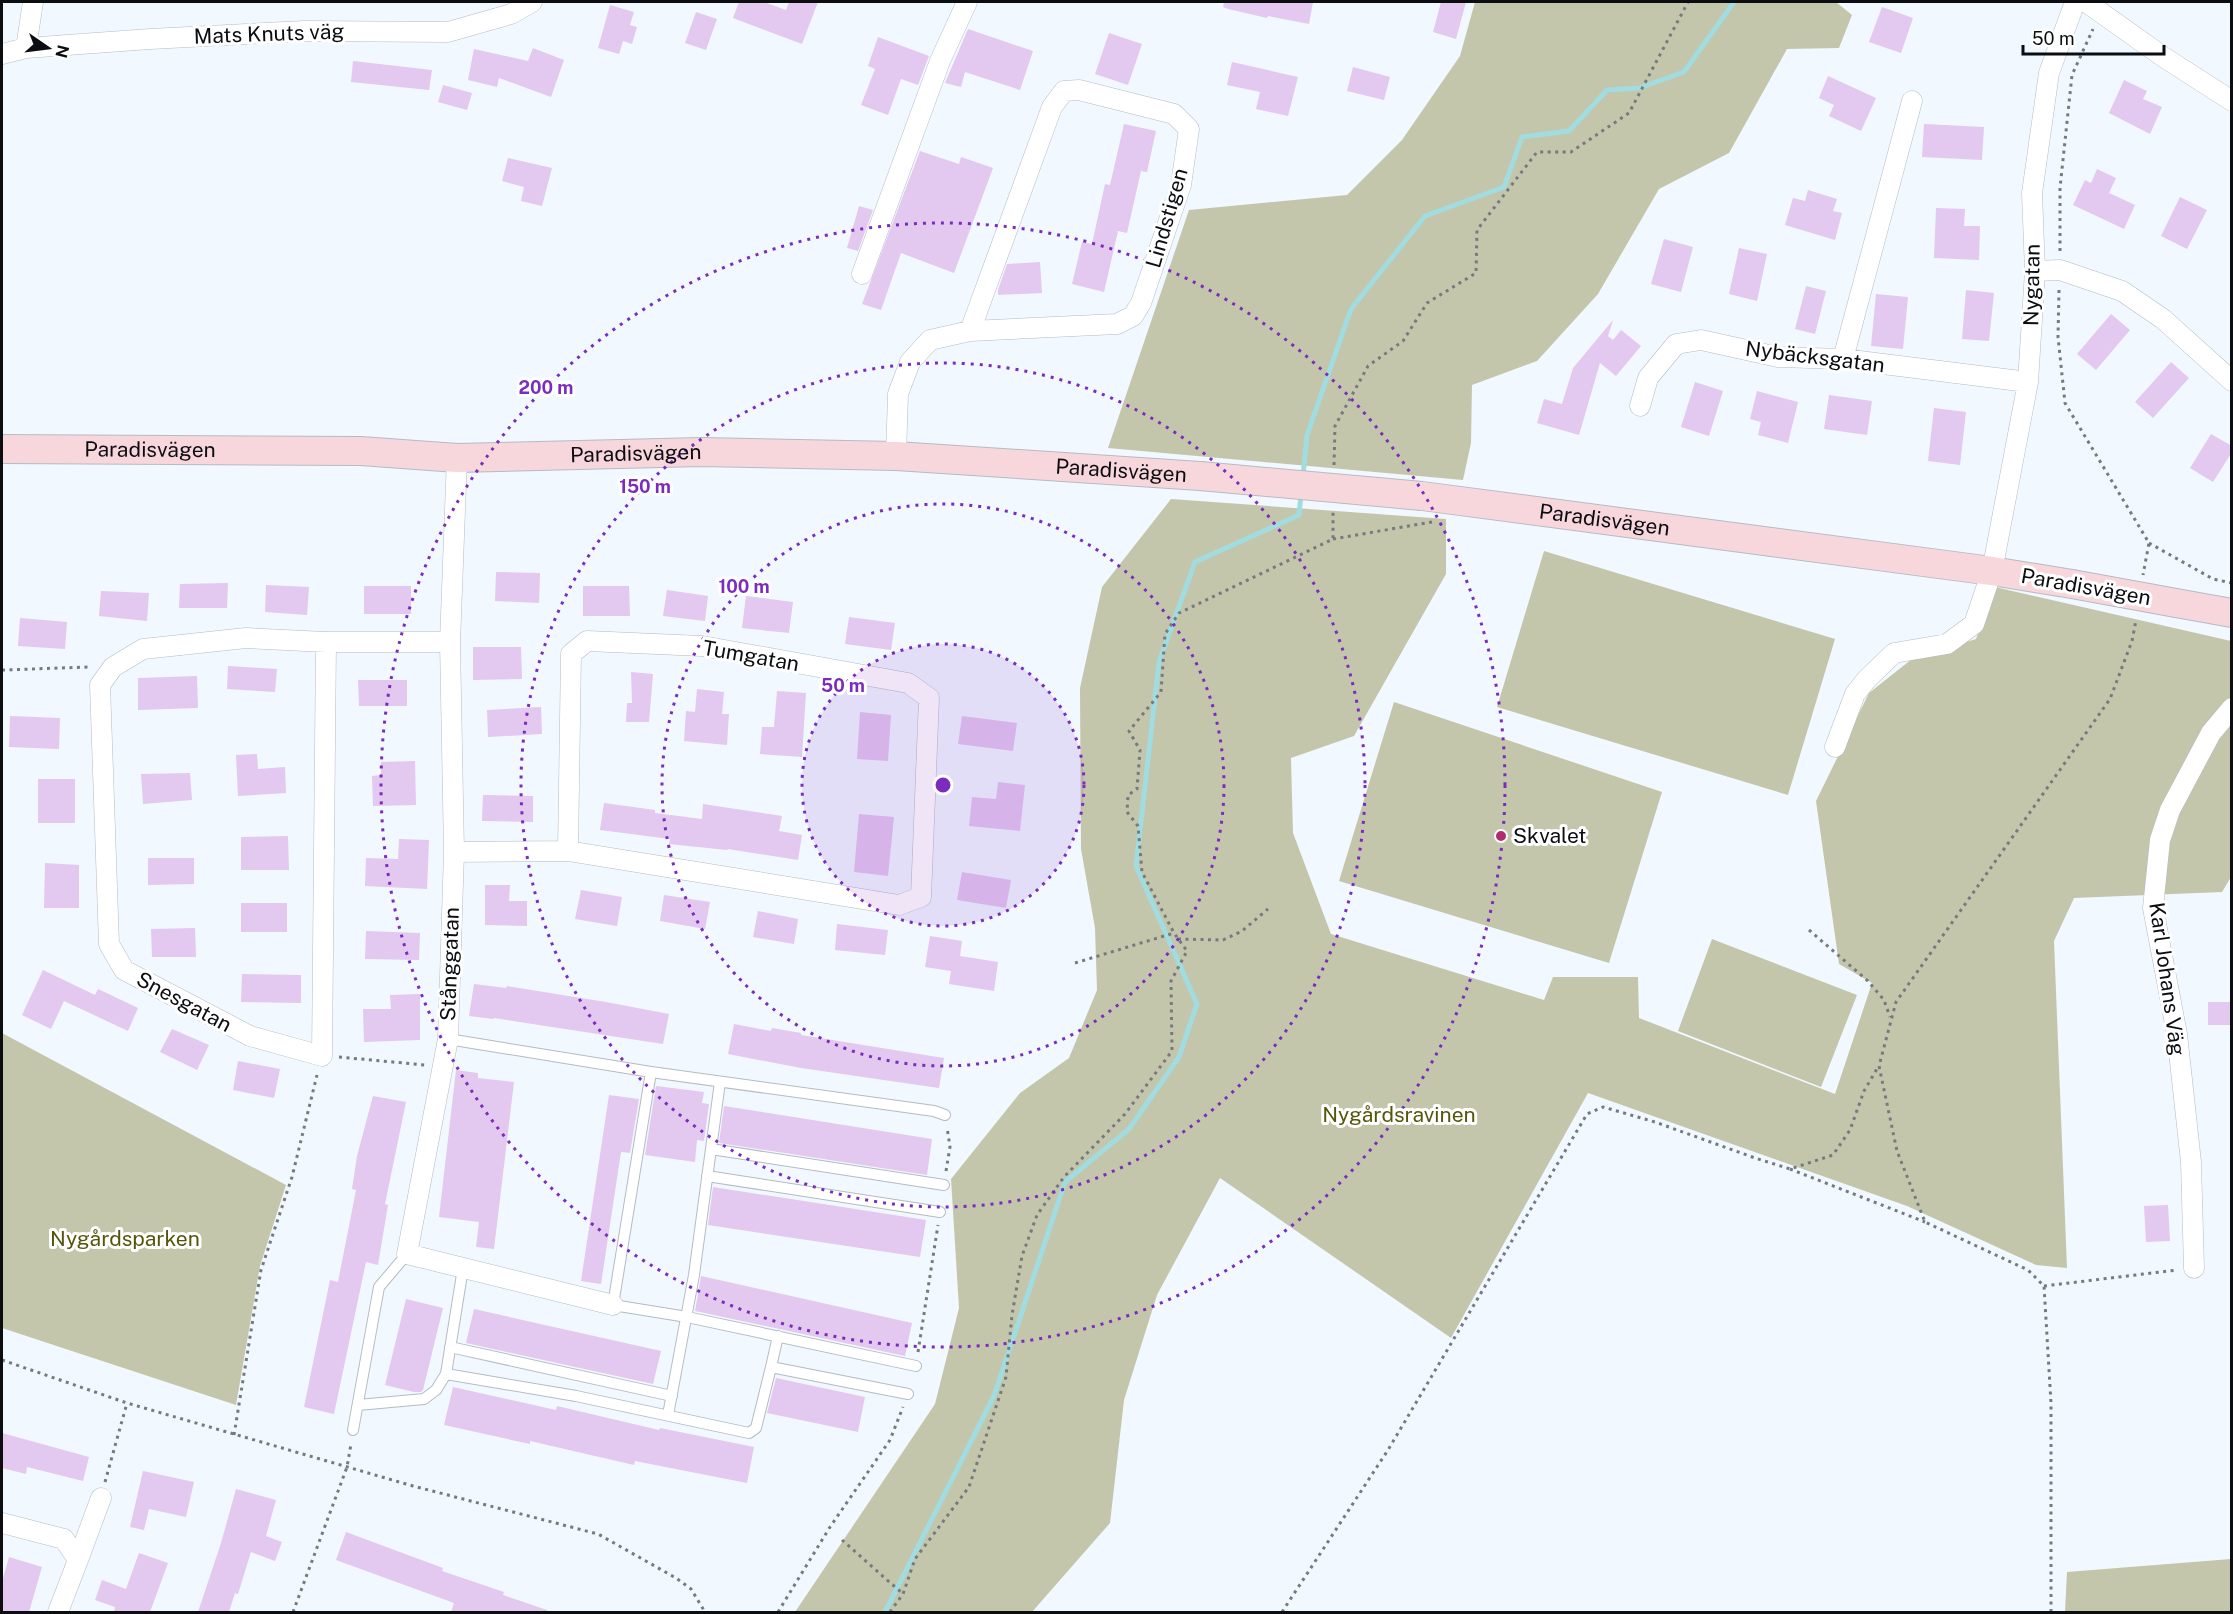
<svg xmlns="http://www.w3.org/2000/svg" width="2233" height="1614" font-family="'Public Sans',sans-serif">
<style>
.green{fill:#c4c6ab}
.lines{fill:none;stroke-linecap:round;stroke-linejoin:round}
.stream{stroke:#a0dce0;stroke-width:5}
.building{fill:#e3c8ef}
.lane-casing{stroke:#b5bbc2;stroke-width:12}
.street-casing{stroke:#b5bbc2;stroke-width:21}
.secondary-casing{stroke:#b5bbc2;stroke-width:30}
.path{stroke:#757a7e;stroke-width:3;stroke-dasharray:3 4.5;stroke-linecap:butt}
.lane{stroke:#fff;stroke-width:10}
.street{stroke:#fff;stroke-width:20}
.secondary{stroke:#f7d7dc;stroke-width:28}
.secondary-bridge-casing{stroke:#b5bbc2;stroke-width:30;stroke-linecap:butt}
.secondary-bridge{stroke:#f7d7dc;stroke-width:28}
.ring{fill:none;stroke:#7b2cbf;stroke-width:3;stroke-dasharray:3 6}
.poi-dot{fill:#b22b6e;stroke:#fff;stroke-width:2}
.labels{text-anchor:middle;stroke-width:6;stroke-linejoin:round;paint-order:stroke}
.street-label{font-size:21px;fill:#0b0d10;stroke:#fff}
.poi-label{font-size:21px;fill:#0b0d10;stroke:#fff;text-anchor:start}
.park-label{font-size:21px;fill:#55560a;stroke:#fff}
.centre{fill:#7b2cbf;stroke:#fff;stroke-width:3}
.ring-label{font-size:18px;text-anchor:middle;font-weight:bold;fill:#7b2cbf;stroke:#fff;stroke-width:6;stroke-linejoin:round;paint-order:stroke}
</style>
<rect width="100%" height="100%" fill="#f1f8ff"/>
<path class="green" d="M 1475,2 L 1836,2 L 1852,15 L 1839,48 L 1787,49 L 1729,153 L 1659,189 L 1598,294 L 1537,361 L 1472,385 L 1471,443 L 1463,480 L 1108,448 L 1189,210 L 1347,195 L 1402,140 L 1460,56 Z
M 1171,499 L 1446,519 L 1446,574 L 1354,736 L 1291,758 L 1293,833 L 1331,934 L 1544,1000 L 1553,977 L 1638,977 L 1639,1018 L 1835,1094 L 1872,983 L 1839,964 L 1816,801 L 1869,693 L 1912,659 L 1976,639 L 1995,587 L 2231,641 L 2231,877 L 2222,892 L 2074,898 L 2054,941 L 2067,1268 L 2036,1265 L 1907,1206 L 1588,1093 L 1451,1338 L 1220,1178 L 1157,1295 L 1124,1400 L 1110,1523 L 1032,1612 L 795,1612 L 935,1404 L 959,1308 L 951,1179 L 1020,1093 L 1069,1058 L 1097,990 L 1095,928 L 1081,849 L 1080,688 L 1102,587 Z
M 1544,551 L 1835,639 L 1788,795 L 1497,707 Z
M 1394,702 L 1662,792 L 1609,963 L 1339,881 Z
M 1712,939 L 1857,995 L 1821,1087 L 1678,1031 Z
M 2,1033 L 286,1185 L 260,1266 L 236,1405 L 2,1328 Z
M 2231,1559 L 2231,1612 L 2065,1612 L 2067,1572 Z"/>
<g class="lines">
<path class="stream" d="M 1303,476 L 1307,435 L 1351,309 L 1425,216 L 1504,187 L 1522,137 L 1569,131 L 1607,90 L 1639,88 L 1684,72 L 1734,2
M 885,1612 L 994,1396 L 1065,1182 L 1129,1129 L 1179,1057 L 1197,1004 L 1136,866 L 1159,662 L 1195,562 L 1299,515 L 1301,494"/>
</g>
<path class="building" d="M 739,2 L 764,2 L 786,10 L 789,2 L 818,2 L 802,44 L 733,18 Z
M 1224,2 L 1313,2 L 1309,24 L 1268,16 L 1267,18 L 1228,9 L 1223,7 Z
M 1441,2 L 1466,2 L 1456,39 L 1433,32 Z
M 610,5 L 634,12 L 630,25 L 637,27 L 632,44 L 623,41 L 619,54 L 598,48 Z
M 1882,7 L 1913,18 L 1901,53 L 1869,42 Z
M 696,12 L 717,19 L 706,50 L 685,43 Z
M 968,29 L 1033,51 L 1020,90 L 965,72 L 961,87 L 945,83 Z
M 1109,33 L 1142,44 L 1128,85 L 1095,74 Z
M 878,37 L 929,56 L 918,85 L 901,79 L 888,115 L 861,105 L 875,69 L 868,66 Z
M 533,48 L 564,60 L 551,97 L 499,78 L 497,87 L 468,80 L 474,49 L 528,61 Z
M 353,61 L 432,70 L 429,90 L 351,82 Z
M 1232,62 L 1298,77 L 1288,116 L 1256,109 L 1260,92 L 1227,85 Z
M 1353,67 L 1390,77 L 1384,100 L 1347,91 Z
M 1828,76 L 1876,98 L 1861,131 L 1829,116 L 1834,105 L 1819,98 Z
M 2124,80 L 2147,91 L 2143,99 L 2162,107 L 2150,134 L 2109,113 Z
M 443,85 L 472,93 L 467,110 L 438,102 Z
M 1124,124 L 1156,131 L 1147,172 L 1141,171 L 1127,233 L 1118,231 L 1104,292 L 1072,284 L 1082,242 L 1092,244 L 1105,184 L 1110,185 Z
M 1924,124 L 1984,127 L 1982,160 L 1922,157 Z
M 920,151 L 959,164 L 961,157 L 993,168 L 954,273 L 901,253 L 881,310 L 862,304 Z
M 508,158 L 552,168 L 542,206 L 521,201 L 524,187 L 502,181 Z
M 2097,169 L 2116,178 L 2109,193 L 2135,205 L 2124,229 L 2073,205 L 2085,180 L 2091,183 Z
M 1808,190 L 1837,199 L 1833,211 L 1842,213 L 1835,240 L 1785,225 L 1793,198 L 1805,201 Z
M 2180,197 L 2207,210 L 2187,249 L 2161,236 Z
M 859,206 L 873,210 L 858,251 L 847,248 Z
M 1936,208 L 1965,209 L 1964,226 L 1980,226 L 1979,260 L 1934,258 Z
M 1664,239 L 1693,247 L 1681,292 L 1651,284 Z
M 1739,248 L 1767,254 L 1757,301 L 1729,294 Z
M 1040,262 L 1042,293 L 998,295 L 998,290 L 1007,264 Z
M 1806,286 L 1826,291 L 1815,334 L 1795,329 Z
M 1966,290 L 1994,293 L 1989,341 L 1962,339 Z
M 1876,294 L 1908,297 L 1903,349 L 1871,346 Z
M 2111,314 L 2130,330 L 2096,370 L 2077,354 Z
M 1613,320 L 1608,336 L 1613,340 L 1621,330 L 1641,346 L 1616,376 L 1600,363 L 1579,435 L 1537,423 L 1544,399 L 1562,404 L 1573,368 Z
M 2171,362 L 2189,378 L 2153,418 L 2135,402 Z
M 1695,382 L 1723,391 L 1709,436 L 1681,427 Z
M 1757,391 L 1798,402 L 1788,443 L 1758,435 L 1761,422 L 1750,419 Z
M 1829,395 L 1872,401 L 1867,435 L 1824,429 Z
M 1934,408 L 1966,412 L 1960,465 L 1928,461 Z
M 2211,434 L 2232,446 L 2232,452 L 2213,482 L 2190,468 Z
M 496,572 L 540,573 L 539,603 L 495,601 Z
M 228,583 L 227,608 L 179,608 L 180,584 Z
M 266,585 L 309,587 L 307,615 L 265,612 Z
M 364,586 L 411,586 L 411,614 L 364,614 Z
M 583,586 L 629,586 L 630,616 L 583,616 Z
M 667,590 L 708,596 L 705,621 L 663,616 Z
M 101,591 L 149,593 L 147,621 L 99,616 Z
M 746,596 L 793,602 L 789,633 L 742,628 Z
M 849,617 L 895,623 L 891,650 L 845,644 Z
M 20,618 L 67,622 L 65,649 L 18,646 Z
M 473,647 L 521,647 L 522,679 L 473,680 Z
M 228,666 L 277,669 L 275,692 L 227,689 Z
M 631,672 L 653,674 L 649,722 L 626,722 L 627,703 L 632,703 Z
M 197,676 L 198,708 L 138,710 L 138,678 Z
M 358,680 L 407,680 L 407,706 L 359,706 Z
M 697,689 L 724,692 L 722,714 L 729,714 L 727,745 L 684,741 L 686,711 L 695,712 Z
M 777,691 L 806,693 L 802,757 L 760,754 L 762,727 L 774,727 Z
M 541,707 L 542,734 L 488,737 L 487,710 Z
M 860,712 L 891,715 L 888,761 L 857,759 Z
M 10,716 L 60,718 L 59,749 L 9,747 Z
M 962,716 L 1017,723 L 1013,751 L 958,744 Z
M 257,754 L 258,769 L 285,767 L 286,793 L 238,796 L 236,755 Z
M 415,761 L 416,805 L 373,806 L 372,776 L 381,775 L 381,762 Z
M 190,773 L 192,800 L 143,804 L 141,774 Z
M 38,779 L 75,779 L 75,823 L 38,823 Z
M 998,782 L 1025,785 L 1020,831 L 969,826 L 972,797 L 996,799 Z
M 483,795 L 533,796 L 533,822 L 482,821 Z
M 604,803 L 655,810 L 655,813 L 702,819 L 703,804 L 782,816 L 779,831 L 802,835 L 798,860 L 728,849 L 727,850 L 669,844 L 670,839 L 600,830 Z
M 859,814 L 894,817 L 888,876 L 854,872 Z
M 288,836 L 289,870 L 241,870 L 241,837 Z
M 399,839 L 429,840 L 427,889 L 365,886 L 366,858 L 398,859 Z
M 148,858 L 194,858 L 194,884 L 148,885 Z
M 45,863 L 79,865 L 79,908 L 44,908 Z
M 962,872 L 1011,880 L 1006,908 L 957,900 Z
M 485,885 L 510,885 L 509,901 L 527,901 L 527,926 L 485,925 Z
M 581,890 L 622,897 L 617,926 L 575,919 Z
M 664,895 L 710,902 L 705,929 L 660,921 Z
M 241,903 L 287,903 L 287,932 L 241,932 Z
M 758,911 L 798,919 L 794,944 L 753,937 Z
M 837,924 L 888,930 L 885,955 L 835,950 Z
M 195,928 L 196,957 L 152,957 L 151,929 Z
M 366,931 L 420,933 L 419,960 L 365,959 Z
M 930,936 L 962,941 L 960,956 L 998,962 L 994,991 L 949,984 L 951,971 L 925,967 Z
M 43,970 L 95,995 L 98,989 L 138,1008 L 128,1031 L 64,1001 L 51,1029 L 22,1015 Z
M 242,974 L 301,975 L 301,1003 L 241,1002 Z
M 474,984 L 506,988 L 507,986 L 606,1002 L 669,1014 L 663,1044 L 494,1018 L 493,1019 L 469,1016 Z
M 420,994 L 420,1040 L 364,1042 L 363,1009 L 391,1009 L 390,995 Z
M 2208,1002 L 2232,1002 L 2232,1025 L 2208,1025 Z
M 734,1024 L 771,1031 L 772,1028 L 801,1033 L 801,1035 L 944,1058 L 939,1088 L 801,1068 L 728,1054 Z
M 172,1029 L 209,1045 L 197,1070 L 160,1052 Z
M 238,1061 L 280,1069 L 274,1098 L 233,1090 Z
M 456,1070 L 478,1073 L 478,1078 L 514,1082 L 494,1249 L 476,1247 L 479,1222 L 439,1217 Z
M 656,1086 L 704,1092 L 702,1103 L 709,1104 L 704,1141 L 697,1140 L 695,1162 L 645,1155 Z
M 609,1095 L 639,1099 L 630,1153 L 621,1152 L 601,1284 L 581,1281 Z
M 373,1096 L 406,1102 L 385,1204 L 388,1205 L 378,1265 L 366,1262 L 334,1414 L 304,1407 L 330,1280 L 338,1282 L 356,1190 L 352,1189 L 357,1156 Z
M 724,1106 L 932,1139 L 927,1175 L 719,1143 Z
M 713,1187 L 926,1220 L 920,1257 L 708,1225 Z
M 2168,1205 L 2170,1241 L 2146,1242 L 2144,1206 Z
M 701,1276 L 912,1323 L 905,1356 L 695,1311 Z
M 406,1299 L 443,1308 L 423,1390 L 421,1392 L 414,1392 L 385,1385 Z
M 474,1309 L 661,1351 L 653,1384 L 466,1343 Z
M 776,1378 L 865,1397 L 858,1432 L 767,1413 Z
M 453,1387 L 556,1410 L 557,1406 L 659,1430 L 660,1428 L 754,1447 L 747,1483 L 635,1461 L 634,1465 L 530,1441 L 530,1444 L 444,1425 Z
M 2,1433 L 89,1457 L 83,1481 L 27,1467 L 26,1474 L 2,1468 Z
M 143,1471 L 194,1482 L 186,1517 L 149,1509 L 144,1530 L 130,1527 Z
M 236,1489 L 276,1500 L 266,1536 L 282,1542 L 275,1561 L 251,1552 L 238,1594 L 235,1593 L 229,1612 L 198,1612 L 221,1543 Z
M 346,1532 L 443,1568 L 442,1571 L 504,1592 L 503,1595 L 547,1610 L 547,1612 L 451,1612 L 454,1603 L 336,1560 Z
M 139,1553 L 168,1563 L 150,1612 L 114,1612 L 115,1607 L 95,1600 L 102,1580 L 126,1589 Z
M 9,1557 L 42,1567 L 29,1612 L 2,1612 L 2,1582 Z"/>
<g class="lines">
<defs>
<path id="lane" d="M 448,1039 L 651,1072 L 934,1111 L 945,1115
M 651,1072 L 613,1305 L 687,1317 L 916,1366
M 711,1149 L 944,1185
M 707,1176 L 940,1212
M 778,1336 L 771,1367 L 908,1394
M 450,1347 L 672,1396
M 446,1374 L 463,1268
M 358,1405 L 424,1399 L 436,1390 L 446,1374 L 576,1396 L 749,1433 L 756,1428 L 771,1367
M 668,1415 L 694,1275 L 720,1082
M 353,1430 L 379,1287 L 407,1254"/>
<path id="street" d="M 2086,2 L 2162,56 L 2232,101
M 26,48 L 33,2
M 2,54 L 26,48 L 150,39 L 305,31 L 448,32 L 511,14 L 532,2
M 2035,271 L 2060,270 L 2122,291 L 2163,319 L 2232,381
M 862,274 L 940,61 L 967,2
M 1843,359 L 1912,101
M 1640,406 L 1648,378 L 1676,344 L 1701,340 L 1778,357 L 1843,359 L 2028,382
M 896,456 L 898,394 L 910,362 L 930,340 L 970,331 L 1117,324 L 1133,316 L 1141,303 L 1181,185 L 1189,129 L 1174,114 L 1079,90 L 1064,91 L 1052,107 L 970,331
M 457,458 L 450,642 L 454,852 L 448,1039 L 407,1254 L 613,1305
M 326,642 L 246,638 L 143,649 L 113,667 L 100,685 L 109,944 L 124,970 L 250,1036 L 322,1056 L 326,642 L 450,642
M 1835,747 L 1855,694 L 1867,679 L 1894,653 L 1947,644 L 1974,624 L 1992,571 L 2028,382 L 2035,271 L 2032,193 L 2049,73 L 2075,2
M 454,852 L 568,851 L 571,654 L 587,641 L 702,646 L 908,683 L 929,698 L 921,897 L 899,905 L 568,851
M 2194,1268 L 2191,1162 L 2177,1034 L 2153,908 L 2160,840 L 2170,810 L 2211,733 L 2232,708
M 2,1523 L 64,1539 L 78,1560 L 58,1612
M 78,1560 L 101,1498"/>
<g id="secondary">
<path id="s1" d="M 2,449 L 361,451 L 457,458 L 701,452 L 896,456 L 1200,476"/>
<path id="s2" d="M 1422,496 L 1992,571 L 2072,584"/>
<path d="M 2176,603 L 2232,613"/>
</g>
</defs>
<use href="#lane" class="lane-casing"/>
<use href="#street" class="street-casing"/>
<use href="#secondary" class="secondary-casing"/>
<path class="path" d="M 2060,251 L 2060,188 L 2072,75 L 2093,29
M 2059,290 L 2058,337 L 2065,403 L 2149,543 L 2143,575
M 1334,465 L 1335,426 L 1368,366 L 1403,341 L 1427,303 L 1476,273 L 1477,230 L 1537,152 L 1571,152 L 1629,113 L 1688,2
M 1333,539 L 1432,522
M 2149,543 L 2213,579 L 2232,583
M 2,670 L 90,667
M 1809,930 L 1868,981 L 1884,1000 L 1890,1017
M 1178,939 L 1223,940 L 1242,931 L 1268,909
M 1075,963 L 1174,933
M 339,1057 L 425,1065
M 1790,1169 L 1925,1222
M 946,1171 L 950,1147 L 947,1127
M 2044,1286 L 2177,1270
M 918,1352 L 938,1225
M 2,1360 L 127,1403 L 413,1486 L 598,1534 L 676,1578 L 691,1589 L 705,1612
M 234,1435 L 261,1270 L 292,1177 L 317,1075
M 105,1482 L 127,1403
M 842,1540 L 903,1594
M 293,1612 L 347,1467 L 351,1444
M 778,1612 L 830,1527 L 890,1440 L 903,1407
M 890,1612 L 903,1594 L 915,1559 L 969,1487 L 1006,1377 L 1012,1315 L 1022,1256 L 1037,1215 L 1064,1177 L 1125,1114 L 1172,1051 L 1171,981 L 1187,951 L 1174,933 L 1142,872 L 1138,826 L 1127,812 L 1128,795 L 1137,789 L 1140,750 L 1129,731 L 1161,692 L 1165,634 L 1179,613 L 1333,539 L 1333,511
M 1282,1612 L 1388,1450 L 1587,1114 L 1603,1107 L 1655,1122 L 1755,1158 L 1790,1169 L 1833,1155 L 1850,1130 L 1864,1091 L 1878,1067
M 2051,1612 L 2051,1403 L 2044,1286 L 2028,1270 L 1925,1222 L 1897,1151 L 1879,1066 L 1896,1002 L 2110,699 L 2132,641 L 2136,620"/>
<use href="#lane" class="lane"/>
<use href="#street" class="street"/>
<use href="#secondary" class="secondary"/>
<defs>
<path id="secondary-bridge" d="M 1200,476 L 1422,496
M 2072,584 L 2176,603"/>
</defs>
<use href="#secondary-bridge" class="secondary-bridge-casing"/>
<use href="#secondary-bridge" class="secondary-bridge"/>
</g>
<circle cx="943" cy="785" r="141" fill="#7b2cbf" fill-opacity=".12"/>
<g class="ring">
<circle cx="943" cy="785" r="141"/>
<circle cx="943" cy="785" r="281"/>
<circle cx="943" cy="785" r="422"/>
<circle cx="943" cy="785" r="562"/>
</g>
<circle class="poi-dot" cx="1501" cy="836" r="6"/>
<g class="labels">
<g class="street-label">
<text transform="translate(269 34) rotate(-2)" y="7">Mats Knuts väg</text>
<text transform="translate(1167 218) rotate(-74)" y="7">Lindstigen</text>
<text transform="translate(2032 285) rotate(-89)" y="7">Nygatan</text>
<text transform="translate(1815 357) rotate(7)" y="7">Nybäcksgatan</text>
<text dy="7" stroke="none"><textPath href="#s1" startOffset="148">Paradisvägen</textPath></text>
<text dy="7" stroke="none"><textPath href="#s1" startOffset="634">Paradisvägen</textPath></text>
<text dy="7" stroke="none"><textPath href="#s1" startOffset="1120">Paradisvägen</textPath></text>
<text dy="7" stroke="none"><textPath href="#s2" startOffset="184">Paradisvägen</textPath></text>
<text transform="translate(2086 587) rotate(10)" y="7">Paradisvägen</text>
<text transform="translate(751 656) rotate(10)" y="7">Tumgatan</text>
<text transform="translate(450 964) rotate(-88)" y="7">Stånggatan</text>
<text transform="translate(2167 979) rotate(82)" y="7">Karl Johans Väg</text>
<text transform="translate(184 1002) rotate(28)" y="7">Snesgatan</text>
</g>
<g class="poi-label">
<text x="1513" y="843">Skvalet</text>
</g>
<g class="park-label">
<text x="1399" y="1122">Nygårdsravinen</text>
<text x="125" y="1246">Nygårdsparken</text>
</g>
</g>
<circle cx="943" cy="785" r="9" class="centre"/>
<g class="ring-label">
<text x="546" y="394">200 m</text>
<text x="645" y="493">150 m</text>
<text x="744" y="593">100 m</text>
<text x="843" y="692">50 m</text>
</g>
<rect width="2233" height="1614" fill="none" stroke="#0b0d10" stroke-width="6"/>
<g transform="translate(48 48) rotate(104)" stroke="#ffffff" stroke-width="4.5" paint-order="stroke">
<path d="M0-4.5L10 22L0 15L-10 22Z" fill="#0b0d10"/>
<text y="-9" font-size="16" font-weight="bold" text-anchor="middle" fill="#0b0d10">N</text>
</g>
<path d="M2023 45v9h141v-9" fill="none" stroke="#0b0d10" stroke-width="3"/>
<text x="2032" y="45" font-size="18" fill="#0b0d10" stroke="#ffffff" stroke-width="4.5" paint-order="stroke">50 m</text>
</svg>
